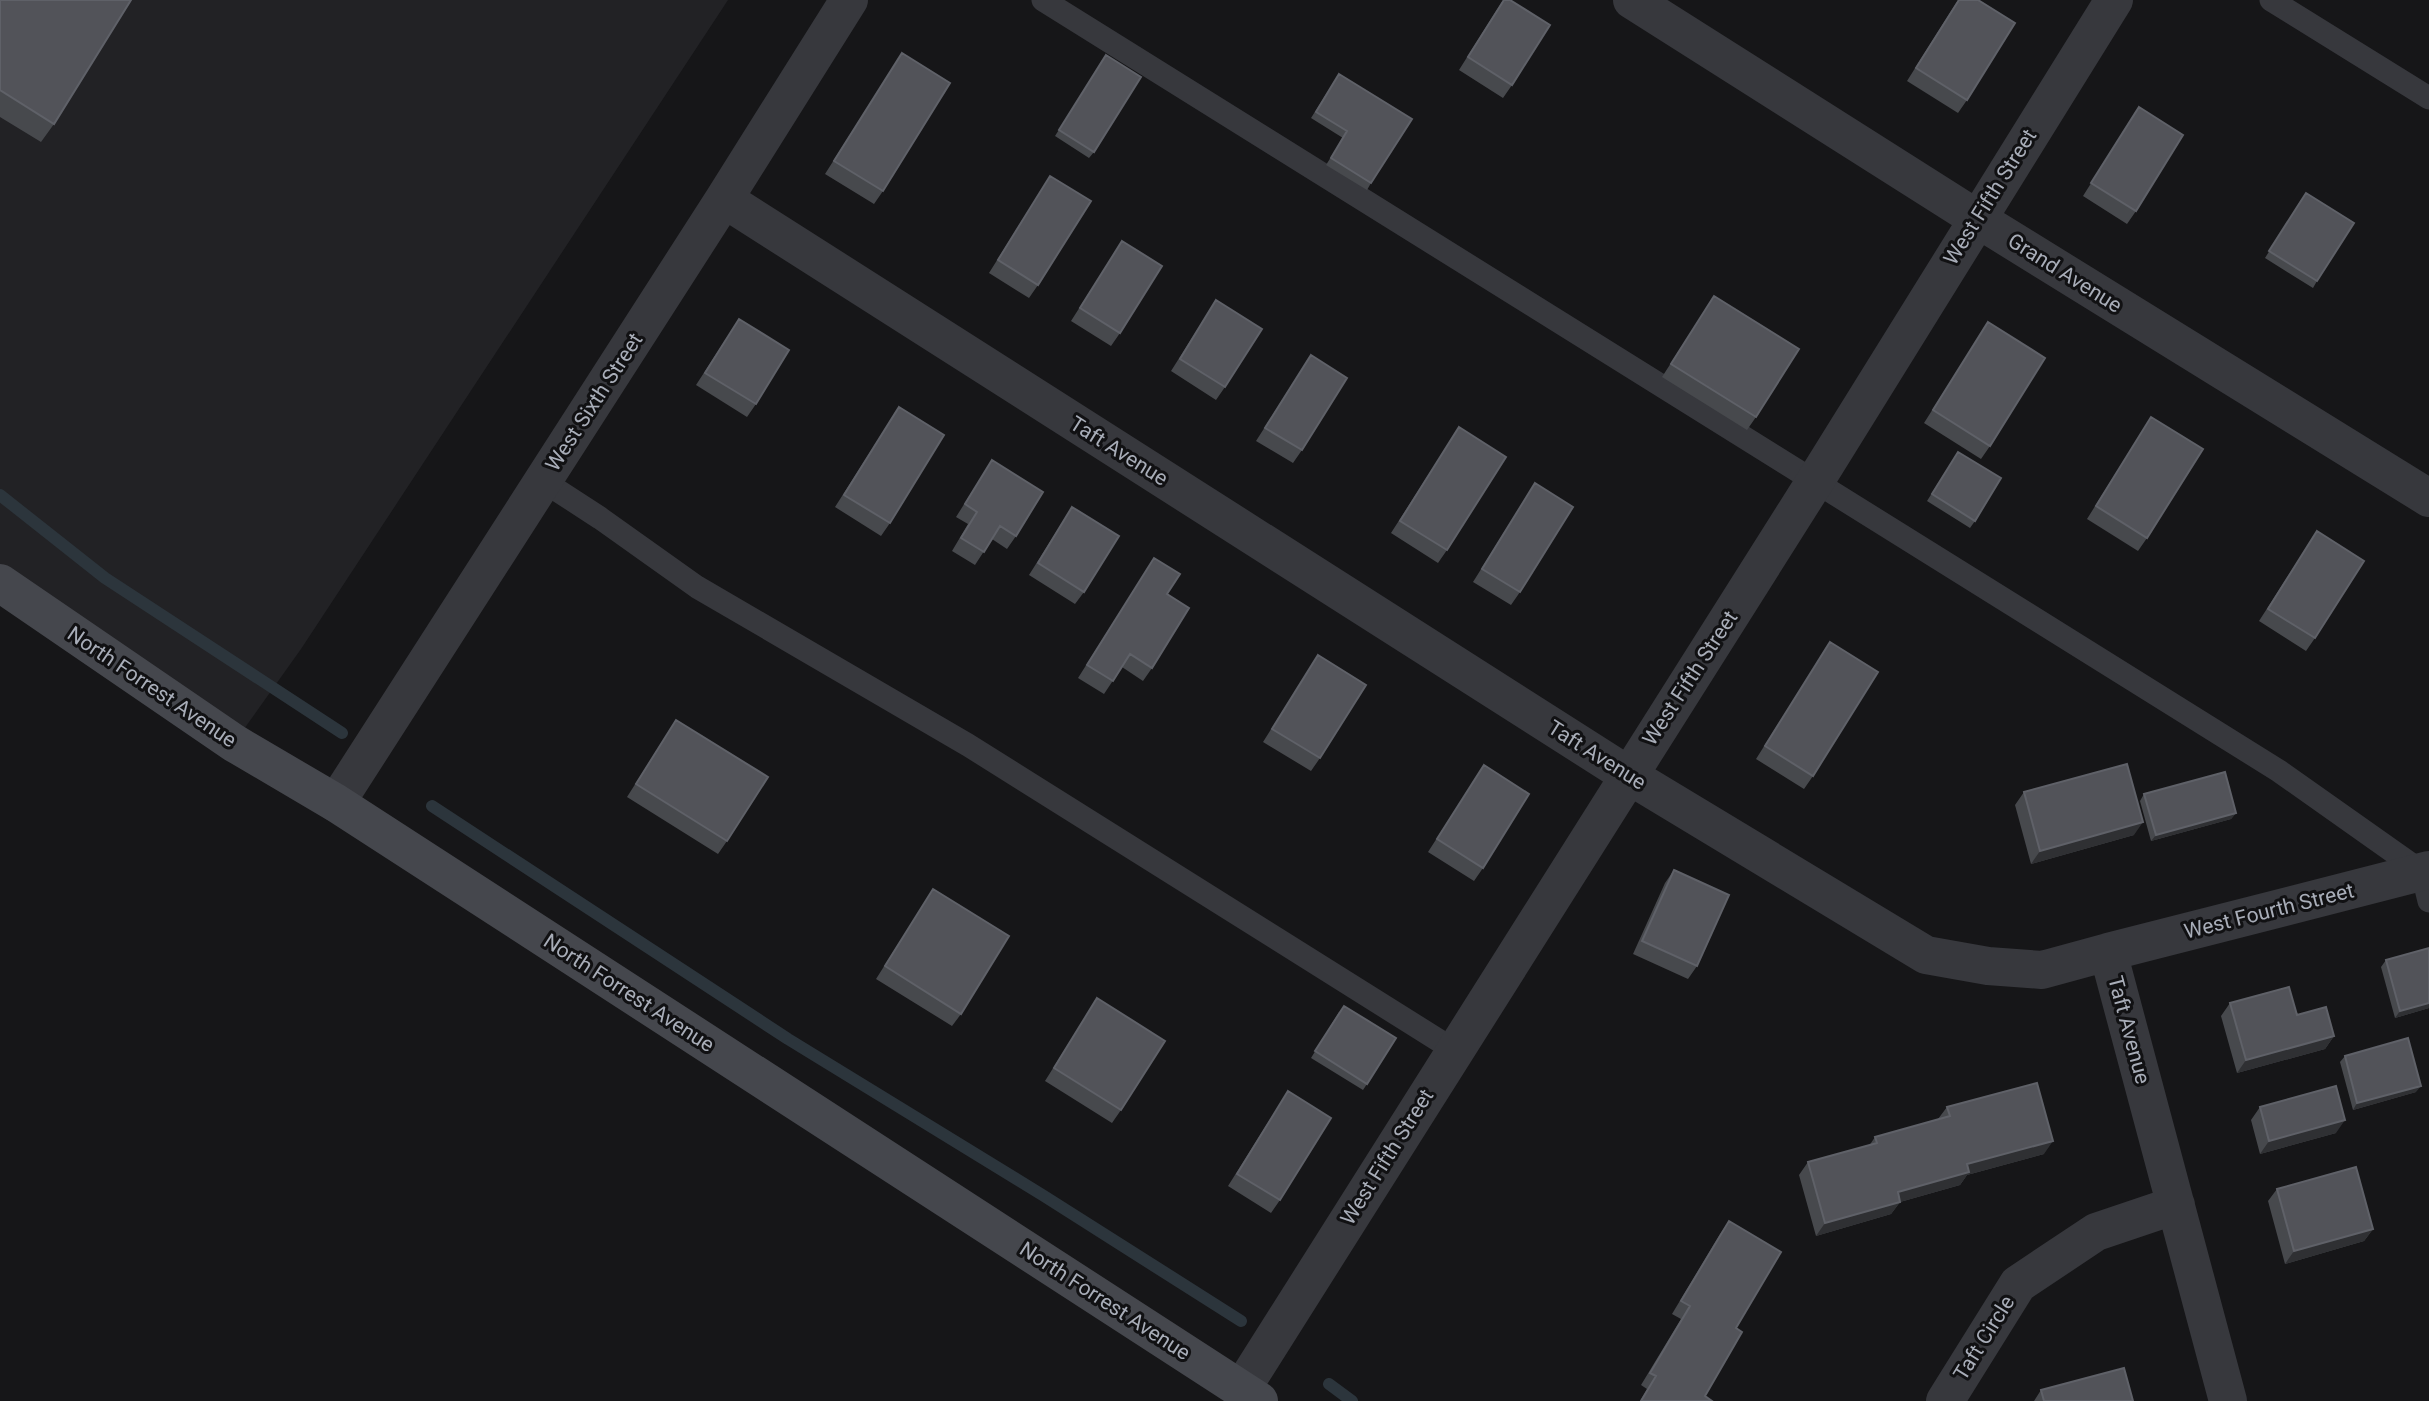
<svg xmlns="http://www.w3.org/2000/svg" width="2429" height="1401" font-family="Roboto,sans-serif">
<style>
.built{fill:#222225}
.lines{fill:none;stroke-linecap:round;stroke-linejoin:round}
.stream{stroke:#2c353c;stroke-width:12}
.service{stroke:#37383d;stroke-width:23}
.minor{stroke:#37383d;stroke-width:38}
.secondary{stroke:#45474d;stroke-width:38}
.wall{fill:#47494d}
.shaded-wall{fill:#2f3033}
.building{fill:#525359;stroke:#5f6168;stroke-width:2}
.labels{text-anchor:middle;stroke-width:6;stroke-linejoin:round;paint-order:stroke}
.street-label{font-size:21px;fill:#a8adb8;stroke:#111113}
</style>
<rect width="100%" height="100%" fill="#161618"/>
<path class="built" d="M 0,0 L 728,0 L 301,649 L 234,743 L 0,583 Z"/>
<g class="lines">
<path class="stream" d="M 0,495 L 105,578 L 342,733
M 432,806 L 788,1039 L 1044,1196 L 1241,1321
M 1329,1384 L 1352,1401"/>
<path class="service" d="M 1043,0 L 2279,771 L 2422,872 L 2429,901
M 2271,0 L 2429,98
M 543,481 L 600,518 L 697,587 L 968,745 L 1454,1050"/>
<path class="minor" d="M 1632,0 L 1976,218 L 2429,498
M 724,199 L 1628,775 L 1926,955 L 1988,966 L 2042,970 L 2108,952 L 2228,1401
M 336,803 L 724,199 L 849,0
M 2108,952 L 2429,870
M 1241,1390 L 1814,483 L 2114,0
M 1945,1401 L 2018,1284 L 2096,1232 L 2176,1205"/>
<path class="secondary" d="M 0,583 L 234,743 L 336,803 L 1259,1401"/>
</g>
<path class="wall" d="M 0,0 L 54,124 L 41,142 L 0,117 Z
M 1503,0 L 1512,85 L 1503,98 L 1459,70 Z
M 1958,0 L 1978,0 L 1967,100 L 1958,113 L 1907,81 Z
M 902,53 L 883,191 L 874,204 L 825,174 Z
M 1102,61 L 1094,152 L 1089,158 L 1055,136 Z
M 1335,80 L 1371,183 L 1367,190 L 1326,165 L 1343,138 L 1311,118 Z
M 2139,107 L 2136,211 L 2127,224 L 2083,196 Z
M 1050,176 L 1038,285 L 1029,298 L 989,273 Z
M 2301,200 L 2317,281 L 2313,288 L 2265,258 Z
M 1122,241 L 1120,333 L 1111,346 L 1071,321 Z
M 1714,296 L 1756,417 L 1747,430 L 1662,377 Z
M 1216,300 L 1225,387 L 1216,400 L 1171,371 Z
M 739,319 L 756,404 L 747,417 L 696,385 Z
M 1988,322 L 1990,446 L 1981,459 L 1924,423 Z
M 1311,355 L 1302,450 L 1293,463 L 1256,441 Z
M 899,407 L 890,523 L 881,536 L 835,507 Z
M 2151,417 L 2147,538 L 2138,551 L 2087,519 Z
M 1459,427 L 1447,550 L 1438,563 L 1391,533 Z
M 1954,458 L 1975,521 L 1970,528 L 1927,501 Z
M 992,460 L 1016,536 L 1007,549 L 992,539 L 975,565 L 952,551 L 968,524 L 956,517 Z
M 1535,483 L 1520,592 L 1511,605 L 1473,582 Z
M 1072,507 L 1084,592 L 1075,604 L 1029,575 Z
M 2317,531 L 2315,638 L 2306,651 L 2259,621 Z
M 1154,558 L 1167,594 L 1152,668 L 1143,681 L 1122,667 L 1104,694 L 1078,678 Z
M 1830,642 L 1813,776 L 1804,789 L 1756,759 Z
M 1318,655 L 1320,758 L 1311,771 L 1263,742 Z
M 676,720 L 727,841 L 718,854 L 627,797 Z
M 1484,765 L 1483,868 L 1474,881 L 1428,852 Z
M 2024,792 L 2134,835 L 2031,864 L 2015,805 Z
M 2144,794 L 2236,813 L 2231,819 L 2151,841 L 2140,801 Z
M 1674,870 L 1697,966 L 1688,979 L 1633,954 L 1665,883 Z
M 933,889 L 961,1014 L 952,1026 L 876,979 Z
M 2429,948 L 2429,1008 L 2395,1018 L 2381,967 L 2386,960 Z
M 1097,998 L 1121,1110 L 1112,1123 L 1045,1081 Z
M 2230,1003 L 2334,1036 L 2325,1049 L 2237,1073 L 2221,1016 Z
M 1339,1012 L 1367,1084 L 1363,1090 L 1311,1058 Z
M 2345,1056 L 2416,1092 L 2353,1110 L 2340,1062 Z
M 1288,1091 L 1280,1200 L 1271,1213 L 1228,1186 Z
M 1947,1107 L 2044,1154 L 1967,1175 L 1960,1185 L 1900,1202 L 1891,1214 L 1816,1236 L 1799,1175 L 1808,1162 L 1869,1146 L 1875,1137 L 1938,1119 Z
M 2260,1107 L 2336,1133 L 2260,1154 L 2251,1120 Z
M 2277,1189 L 2373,1229 L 2364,1241 L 2285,1264 L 2268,1201 Z
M 1729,1221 L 1736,1328 L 1705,1396 L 1712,1401 L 1640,1401 L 1647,1389 L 1641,1385 L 1681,1319 L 1672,1314 L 1720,1234 Z
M 2041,1390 L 2133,1401 L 2034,1401 Z"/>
<path class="shaded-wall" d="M 2236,813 L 2231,819 L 2151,841 L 2156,835 Z
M 2143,822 L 2134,835 L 2031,864 L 2040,851 Z
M 2429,1003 L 2429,1008 L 2395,1018 L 2400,1011 Z
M 2334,1036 L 2325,1049 L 2237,1073 L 2246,1060 Z
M 2421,1086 L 2416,1092 L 2353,1110 L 2357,1103 Z
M 2345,1120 L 2336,1133 L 2260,1154 L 2269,1141 Z
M 2053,1141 L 2044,1154 L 1967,1175 L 1960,1185 L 1900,1202 L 1891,1214 L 1816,1236 L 1825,1223 L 1898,1192 L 1967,1164 Z
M 2373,1229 L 2364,1241 L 2285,1264 L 2294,1251 Z"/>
<path class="building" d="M 0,0 L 131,0 L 54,124 L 0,90 Z
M 1504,0 L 1510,0 L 1550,25 L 1512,85 L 1468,57 Z
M 1959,0 L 1978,0 L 2015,23 L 1967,100 L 1916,68 Z
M 902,53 L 950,83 L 883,191 L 834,161 Z
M 1106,55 L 1141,77 L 1094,152 L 1059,130 Z
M 1339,74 L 1412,119 L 1371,183 L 1331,158 L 1347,131 L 1316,112 Z
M 2139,107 L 2183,135 L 2136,211 L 2091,183 Z
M 1050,176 L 1091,201 L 1038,285 L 998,260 Z
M 2306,193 L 2354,223 L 2317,281 L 2269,251 Z
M 1122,241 L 1162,266 L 1120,333 L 1080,308 Z
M 1714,296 L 1799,349 L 1756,417 L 1671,364 Z
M 1216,300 L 1262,329 L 1225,387 L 1180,359 Z
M 739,319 L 789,350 L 756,404 L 705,373 Z
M 1988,322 L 2045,358 L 1990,446 L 1933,410 Z
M 1311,355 L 1347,378 L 1302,450 L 1265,428 Z
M 899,407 L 944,435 L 890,523 L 844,495 Z
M 2151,417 L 2203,449 L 2147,538 L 2096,506 Z
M 1459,427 L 1506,457 L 1447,550 L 1400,521 Z
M 1958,452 L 2001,478 L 1975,521 L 1932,494 Z
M 992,460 L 1043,492 L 1016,536 L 1000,526 L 984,552 L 961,538 L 977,512 L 965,504 Z
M 1535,483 L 1573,507 L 1520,592 L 1482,569 Z
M 1072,507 L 1119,536 L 1084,592 L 1038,563 Z
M 2317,531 L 2364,561 L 2315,638 L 2268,609 Z
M 1154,558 L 1180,574 L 1167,594 L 1189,608 L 1152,668 L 1130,654 L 1113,681 L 1087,665 Z
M 1830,642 L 1878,672 L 1813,776 L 1765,746 Z
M 1318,655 L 1366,685 L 1320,758 L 1272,729 Z
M 676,720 L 768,777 L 727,841 L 636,784 Z
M 2127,764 L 2143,822 L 2040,851 L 2024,792 Z
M 1484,765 L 1529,794 L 1483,868 L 1437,839 Z
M 2225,772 L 2236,813 L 2156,835 L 2144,794 Z
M 1674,870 L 1729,895 L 1697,966 L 1642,941 Z
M 933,889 L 1009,936 L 961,1014 L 885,966 Z
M 2429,948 L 2429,1003 L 2400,1011 L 2386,960 Z
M 2289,987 L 2297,1015 L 2326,1007 L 2334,1036 L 2246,1060 L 2230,1003 Z
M 1097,998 L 1165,1041 L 1121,1110 L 1054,1068 Z
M 1344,1006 L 1396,1038 L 1367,1084 L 1315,1051 Z
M 2408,1038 L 2421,1086 L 2357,1103 L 2345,1056 Z
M 2037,1083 L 2053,1141 L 1967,1164 L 1969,1172 L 1898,1192 L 1900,1202 L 1825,1223 L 1808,1162 L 1877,1143 L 1875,1137 L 1950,1116 L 1947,1107 Z
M 2336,1086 L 2345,1120 L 2269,1141 L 2260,1107 Z
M 1288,1091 L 1331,1118 L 1280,1200 L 1237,1174 Z
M 2356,1167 L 2373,1229 L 2294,1251 L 2277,1189 Z
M 1729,1221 L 1781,1252 L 1736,1328 L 1742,1332 L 1705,1396 L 1712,1401 L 1641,1401 L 1656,1376 L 1650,1373 L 1690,1306 L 1681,1301 Z
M 2124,1368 L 2133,1401 L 2044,1401 L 2041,1390 Z"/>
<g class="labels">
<g class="street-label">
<text transform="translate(1990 197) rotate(-58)" y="7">West Fifth Street</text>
<text transform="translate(2065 273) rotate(32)" y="7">Grand Avenue</text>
<text transform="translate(594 402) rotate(-57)" y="7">West Sixth Street</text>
<text transform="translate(1119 451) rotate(32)" y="7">Taft Avenue</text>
<text transform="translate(1690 678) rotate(-57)" y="7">West Fifth Street</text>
<text transform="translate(152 687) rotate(34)" y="7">North Forrest Avenue</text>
<text transform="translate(1597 755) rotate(32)" y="7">Taft Avenue</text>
<text transform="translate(2269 911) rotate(-14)" y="7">West Fourth Street</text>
<text transform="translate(629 993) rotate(33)" y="7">North Forrest Avenue</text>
<text transform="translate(2129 1030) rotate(75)" y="7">Taft Avenue</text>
<text transform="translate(1387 1157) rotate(-58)" y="7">West Fifth Street</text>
<text transform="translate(1105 1301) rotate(33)" y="7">North Forrest Avenue</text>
<text transform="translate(1984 1338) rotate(-58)" y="7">Taft Circle</text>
</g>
</g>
</svg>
